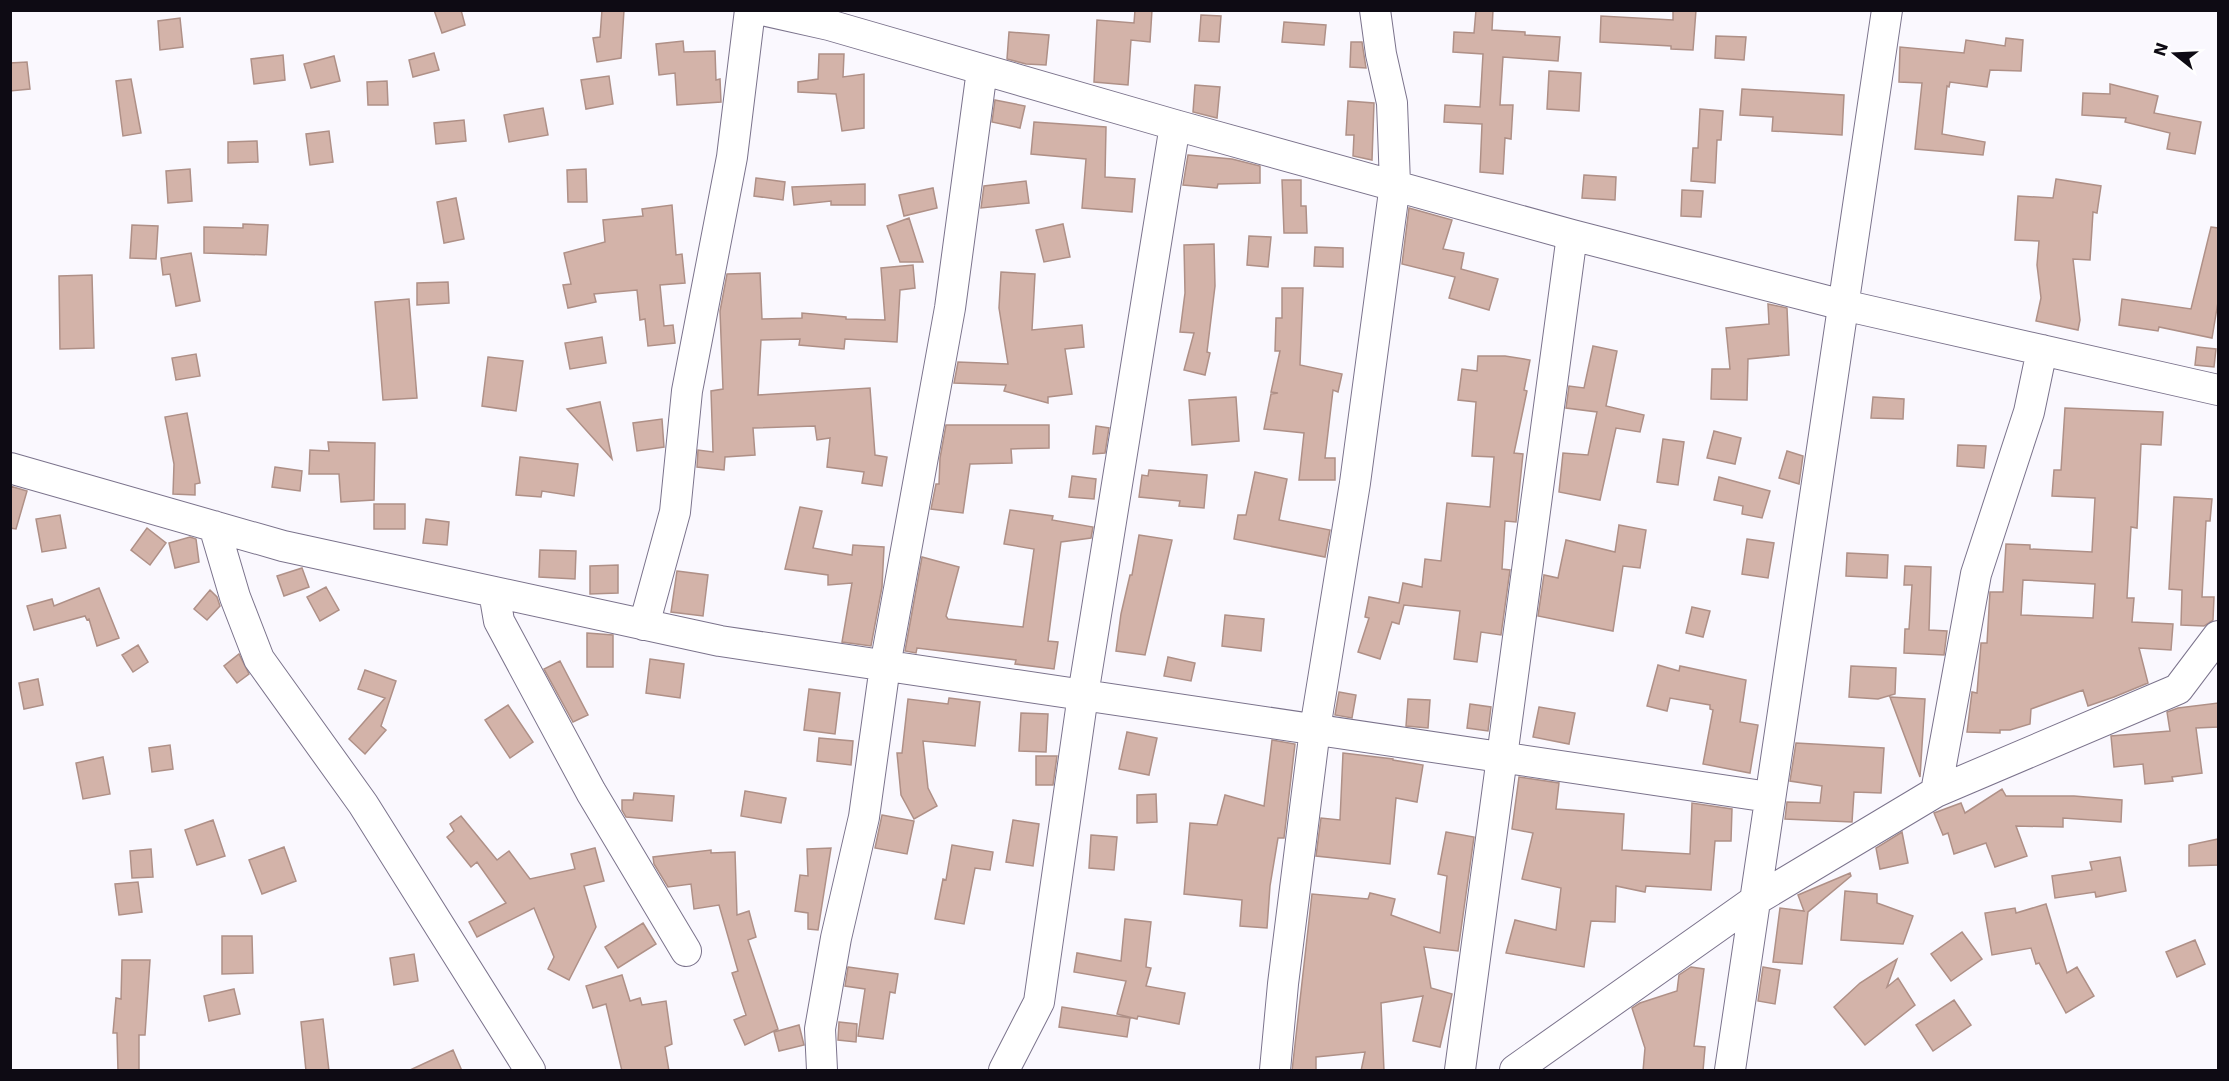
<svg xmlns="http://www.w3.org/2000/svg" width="2229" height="1081" font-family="'DejaVu Sans',sans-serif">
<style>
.building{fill:#d3b3a9;stroke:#af9087;stroke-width:1.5;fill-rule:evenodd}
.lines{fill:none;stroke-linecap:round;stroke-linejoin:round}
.minor-casing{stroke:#7b738c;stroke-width:32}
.minor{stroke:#fff;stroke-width:30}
</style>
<rect width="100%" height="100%" fill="#faf8fe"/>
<path class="building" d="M 434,10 L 461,10 L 465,25 L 442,33 Z
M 602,10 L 624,10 L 621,58 L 597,62 L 593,38 L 600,37 Z
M 1135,10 L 1152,10 L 1150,42 L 1131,40 L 1128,85 L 1094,82 L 1097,20 L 1134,23 Z
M 1476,10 L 1493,10 L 1492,30 L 1525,32 L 1525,35 L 1560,37 L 1558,61 L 1503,57 L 1500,105 L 1513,105 L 1511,139 L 1505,138 L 1503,174 L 1480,172 L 1482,124 L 1444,122 L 1445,105 L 1480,107 L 1483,54 L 1453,52 L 1454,32 L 1474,33 Z
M 1673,10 L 1696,10 L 1693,50 L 1671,49 L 1671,46 L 1600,42 L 1601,16 L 1673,20 Z
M 1201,15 L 1221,16 L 1219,42 L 1199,41 Z
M 180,18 L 183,47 L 160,50 L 158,21 Z
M 1284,22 L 1326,25 L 1324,45 L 1282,42 Z
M 1009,32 L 1049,35 L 1046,65 L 1026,64 L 1007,59 Z
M 1716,36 L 1746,37 L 1744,60 L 1715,58 Z
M 2006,38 L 2023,40 L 2021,71 L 1990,70 L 1987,87 L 1950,82 L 1949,87 L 1947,86 L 1942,134 L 1985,142 L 1983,155 L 1915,149 L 1922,83 L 1899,82 L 1900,47 L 1964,53 L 1966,40 L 2005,46 Z
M 683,41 L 684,52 L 715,51 L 716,80 L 720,79 L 721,102 L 677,105 L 675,73 L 659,75 L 656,44 Z
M 1351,42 L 1362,42 L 1366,68 L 1350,67 Z
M 434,53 L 439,70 L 413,77 L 409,60 Z
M 819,54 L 844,54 L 843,77 L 864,74 L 864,128 L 842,131 L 836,94 L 798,92 L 798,82 L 818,79 Z
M 283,55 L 285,80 L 254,84 L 251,59 Z
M 334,56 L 340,81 L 311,88 L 304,64 Z
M 27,62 L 30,89 L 10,91 L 10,63 Z
M 1549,71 L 1581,73 L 1579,111 L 1547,109 Z
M 609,76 L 613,104 L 586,109 L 581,80 Z
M 131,79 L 141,133 L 123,136 L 116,81 Z
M 387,81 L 388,105 L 368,105 L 367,82 Z
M 2110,84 L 2158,96 L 2154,113 L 2201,122 L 2195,154 L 2167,149 L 2170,133 L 2125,122 L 2126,118 L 2082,115 L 2083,93 L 2110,94 Z
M 1195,85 L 1220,87 L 1217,118 L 1193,112 Z
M 1742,89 L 1844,95 L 1842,135 L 1772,131 L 1773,117 L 1740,115 Z
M 995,100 L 1025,106 L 1020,128 L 992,122 Z
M 1348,101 L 1374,103 L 1372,160 L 1353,156 L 1354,135 L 1346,135 Z
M 543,108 L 548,135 L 509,142 L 504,115 Z
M 1700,109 L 1723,111 L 1721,140 L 1717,140 L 1715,183 L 1691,181 L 1693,148 L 1698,148 Z
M 464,120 L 466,141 L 436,144 L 434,123 Z
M 1034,122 L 1106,127 L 1105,177 L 1135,179 L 1132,212 L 1082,208 L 1086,159 L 1031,154 Z
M 329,131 L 333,162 L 310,165 L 306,134 Z
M 257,141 L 258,162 L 228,163 L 228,142 Z
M 1188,155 L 1232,159 L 1260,166 L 1260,183 L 1218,184 L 1217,188 L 1183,185 Z
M 190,169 L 192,201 L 168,203 L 166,171 Z
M 586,169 L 587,202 L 568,202 L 567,170 Z
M 1584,175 L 1616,177 L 1615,200 L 1582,198 Z
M 756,178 L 785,182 L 783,200 L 754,196 Z
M 2056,179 L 2101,186 L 2097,213 L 2093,212 L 2090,260 L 2073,259 L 2080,320 L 2078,330 L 2036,321 L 2041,298 L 2037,265 L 2039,241 L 2015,240 L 2018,196 L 2053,198 Z
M 1282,180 L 1301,180 L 1301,206 L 1306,206 L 1307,233 L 1284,233 Z
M 1026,181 L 1029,203 L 981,208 L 984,186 Z
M 865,184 L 865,205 L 831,205 L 831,201 L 794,205 L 792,187 Z
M 933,188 L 937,208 L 904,216 L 899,195 Z
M 1682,190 L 1703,191 L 1701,217 L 1681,216 Z
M 456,198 L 464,239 L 444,243 L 437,202 Z
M 672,205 L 676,255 L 682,254 L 685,283 L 660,285 L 664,326 L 673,325 L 675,343 L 648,346 L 645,319 L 640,320 L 637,290 L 594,294 L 596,302 L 568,308 L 563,285 L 571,284 L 564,253 L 605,242 L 603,220 L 643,216 L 642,209 Z
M 1409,208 L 1452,220 L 1443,249 L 1464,253 L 1461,269 L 1498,279 L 1489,310 L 1449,298 L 1455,277 L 1402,264 Z
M 909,218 L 923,262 L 900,262 L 887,226 Z
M 243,224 L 268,225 L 266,255 L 204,253 L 204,227 L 243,228 Z
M 1063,224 L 1070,257 L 1044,262 L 1036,230 Z
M 132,225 L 158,226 L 156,259 L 130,258 Z
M 2211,227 L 2218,228 L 2218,302 L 2212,338 L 2159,327 L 2158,331 L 2119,325 L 2122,299 L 2191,309 Z
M 1249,236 L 1271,237 L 1268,267 L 1247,265 Z
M 1214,244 L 1215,286 L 1207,352 L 1210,353 L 1205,375 L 1184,370 L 1194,333 L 1180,332 L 1185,293 L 1184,245 Z
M 1315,247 L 1343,248 L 1343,267 L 1314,266 Z
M 191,253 L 200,301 L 176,306 L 170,274 L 163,275 L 161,258 Z
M 913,265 L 915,288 L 900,290 L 897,342 L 845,339 L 844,349 L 799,345 L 800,339 L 761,340 L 758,395 L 870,388 L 875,455 L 887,457 L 882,486 L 862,483 L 864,472 L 827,467 L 830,438 L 817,440 L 815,426 L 753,428 L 755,455 L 725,457 L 724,470 L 697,467 L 698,450 L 713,452 L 711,391 L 723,389 L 720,311 L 727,274 L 760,273 L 762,319 L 802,318 L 802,313 L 846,317 L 846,319 L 885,320 L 881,268 Z
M 1001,272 L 1035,274 L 1032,330 L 1082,325 L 1084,347 L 1065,349 L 1072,394 L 1048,397 L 1048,403 L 1004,391 L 1006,385 L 954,383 L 958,362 L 1008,364 L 999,308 Z
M 92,275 L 94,348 L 60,349 L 59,276 Z
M 448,282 L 449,303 L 417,305 L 417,283 Z
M 1282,288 L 1303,288 L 1300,365 L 1342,374 L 1338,392 L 1333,390 L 1325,458 L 1335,458 L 1335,480 L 1299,480 L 1304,433 L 1264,429 L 1271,394 L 1278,393 L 1271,392 L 1280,351 L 1275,351 L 1276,318 L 1282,318 Z
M 409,299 L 417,398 L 383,400 L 375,302 Z
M 1768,304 L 1787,308 L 1789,355 L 1748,359 L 1747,400 L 1711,399 L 1712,369 L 1730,369 L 1726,328 L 1769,324 Z
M 602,337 L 606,363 L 570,369 L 565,343 Z
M 1593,346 L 1617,351 L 1606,406 L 1644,415 L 1640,432 L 1616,428 L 1600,500 L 1559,492 L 1563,453 L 1588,455 L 1597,412 L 1566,408 L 1569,386 L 1584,388 Z
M 2197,347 L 2216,349 L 2214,367 L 2195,365 Z
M 196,354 L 200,376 L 176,380 L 172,358 Z
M 1478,356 L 1505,356 L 1530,360 L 1524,390 L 1527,391 L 1514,453 L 1523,454 L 1516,522 L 1505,521 L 1502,569 L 1510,570 L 1501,635 L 1481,632 L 1477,662 L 1454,659 L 1460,611 L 1404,605 L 1399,624 L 1392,622 L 1380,659 L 1358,652 L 1369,618 L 1365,617 L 1369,597 L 1399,603 L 1403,583 L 1422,587 L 1425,559 L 1441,561 L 1447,503 L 1490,507 L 1494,457 L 1472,456 L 1476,402 L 1458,400 L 1462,369 L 1477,371 Z
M 488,357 L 523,361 L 516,411 L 482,406 Z
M 1236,397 L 1239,441 L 1192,445 L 1189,400 Z
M 1873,397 L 1904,399 L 1903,419 L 1871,418 Z
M 600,402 L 612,459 L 567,409 Z
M 2065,408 L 2163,412 L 2161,445 L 2141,444 L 2137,528 L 2131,527 L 2127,598 L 2134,598 L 2132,622 L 2173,624 L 2171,650 L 2139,648 L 2148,683 L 2114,697 L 2088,706 L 2083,690 L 2031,709 L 2030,724 L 2010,730 L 2000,730 L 2000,733 L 1967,732 L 1972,692 L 1977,693 L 1981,643 L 1987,643 L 1990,592 L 2003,592 L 2006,544 L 2030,545 L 2030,549 L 2092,552 L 2095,498 L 2052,496 L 2054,470 L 2061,470 ZM 2023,580 L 2095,584 L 2093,618 L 2021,615 Z
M 187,413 L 200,483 L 195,484 L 195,495 L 173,494 L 174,464 L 165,417 Z
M 662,419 L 664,447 L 637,451 L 633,423 Z
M 946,425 L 1049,425 L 1049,448 L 1011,449 L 1012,463 L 970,464 L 963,513 L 931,509 L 936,484 L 939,484 L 940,458 Z
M 1096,426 L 1109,428 L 1105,453 L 1093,454 Z
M 1714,431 L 1741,438 L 1735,464 L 1707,458 Z
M 1663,439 L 1684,442 L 1678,485 L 1657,482 Z
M 328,442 L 375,443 L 374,500 L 341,502 L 339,474 L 309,474 L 310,450 L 329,451 Z
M 1958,445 L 1986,446 L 1984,468 L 1957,466 Z
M 1787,451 L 1803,456 L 1799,484 L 1779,478 Z
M 520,457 L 578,464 L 574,496 L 542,491 L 541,497 L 516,495 Z
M 275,467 L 302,471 L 300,491 L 272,487 Z
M 1149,470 L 1207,475 L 1204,508 L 1179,506 L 1180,501 L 1139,497 L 1142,475 L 1148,476 Z
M 1255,472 L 1287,479 L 1279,520 L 1330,530 L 1325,557 L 1234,539 L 1238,515 L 1246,515 Z
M 1072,476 L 1096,479 L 1094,499 L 1069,497 Z
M 1719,477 L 1770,491 L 1762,518 L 1742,514 L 1743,506 L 1714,500 Z
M 10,486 L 27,491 L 16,529 L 10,528 Z
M 2174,497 L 2212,499 L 2210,521 L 2206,521 L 2202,597 L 2214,597 L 2213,620 L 2204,626 L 2181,625 L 2182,590 L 2169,589 Z
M 374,504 L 405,504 L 405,529 L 374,529 Z
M 800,507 L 822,511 L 813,548 L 852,555 L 853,545 L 884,547 L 882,587 L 871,646 L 842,642 L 852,583 L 828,585 L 828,575 L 785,569 Z
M 1010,510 L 1053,516 L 1052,520 L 1093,527 L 1091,538 L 1061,542 L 1048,641 L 1058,642 L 1054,669 L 1015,664 L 1016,660 L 917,648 L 916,653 L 905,651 L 922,557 L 959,567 L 946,616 L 948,619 L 1023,627 L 1034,549 L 1004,544 Z
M 60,515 L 66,548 L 42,552 L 36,519 Z
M 426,519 L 449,522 L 447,545 L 423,543 Z
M 1619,525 L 1646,530 L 1640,568 L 1623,566 L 1613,631 L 1538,616 L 1544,575 L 1558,578 L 1566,540 L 1615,552 Z
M 147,528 L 166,543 L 150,565 L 131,550 Z
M 1139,535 L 1172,540 L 1145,655 L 1116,651 L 1121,614 L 1130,575 L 1132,575 Z
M 190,537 L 196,539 L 199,562 L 175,568 L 169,543 Z
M 1747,539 L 1774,543 L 1768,578 L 1742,574 Z
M 540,550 L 576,551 L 575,579 L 539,577 Z
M 1847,553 L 1888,555 L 1887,578 L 1846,576 Z
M 618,565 L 618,593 L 590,594 L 590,566 Z
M 1905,566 L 1931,567 L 1929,630 L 1947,631 L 1944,655 L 1904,653 L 1905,629 L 1909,629 L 1912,585 L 1904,585 Z
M 302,568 L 309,587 L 284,596 L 277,576 Z
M 677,571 L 708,575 L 703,616 L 671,612 Z
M 326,587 L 339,610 L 320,621 L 307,597 Z
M 99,588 L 119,638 L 97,646 L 89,619 L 87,620 L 85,616 L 34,630 L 27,606 L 52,599 L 54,606 Z
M 210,590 L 217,597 L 220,606 L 207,620 L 194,609 Z
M 1692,607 L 1710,611 L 1703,637 L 1686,633 Z
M 1225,615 L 1264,619 L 1261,651 L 1222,646 Z
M 587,633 L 613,635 L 613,667 L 587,667 Z
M 138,645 L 148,662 L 133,672 L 122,655 Z
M 239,654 L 249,674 L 237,683 L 224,666 Z
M 1168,657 L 1195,663 L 1191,681 L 1164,676 Z
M 650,659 L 684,664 L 680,698 L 646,693 Z
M 560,661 L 588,715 L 573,722 L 544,669 Z
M 1658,665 L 1679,671 L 1680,666 L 1746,680 L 1740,722 L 1758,725 L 1750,773 L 1703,764 L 1713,710 L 1710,709 L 1710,705 L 1670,698 L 1667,711 L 1647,706 Z
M 1851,666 L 1896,668 L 1895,694 L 1878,699 L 1849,697 Z
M 365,670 L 396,681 L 381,726 L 386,730 L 365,754 L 349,739 L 385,698 L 358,689 Z
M 38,679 L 43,705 L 24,709 L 19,683 Z
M 809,689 L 840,693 L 835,734 L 804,730 Z
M 1339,692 L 1356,695 L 1352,718 L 1335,715 Z
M 1890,697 L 1925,699 L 1920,777 Z
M 949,698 L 980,702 L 975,746 L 923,741 L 928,788 L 937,806 L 914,819 L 901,795 L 897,753 L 902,753 L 908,699 L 948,704 Z
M 1408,699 L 1430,700 L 1428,728 L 1406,726 Z
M 2218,703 L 2218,727 L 2196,728 L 2202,773 L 2172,777 L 2173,781 L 2145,784 L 2143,764 L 2114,767 L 2111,736 L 2170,731 L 2167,712 L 2178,708 Z
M 1470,704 L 1491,707 L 1488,731 L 1467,728 Z
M 508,705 L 533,742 L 510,758 L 485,720 Z
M 1539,707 L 1575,713 L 1569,744 L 1533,737 Z
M 1021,713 L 1048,714 L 1046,752 L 1019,751 Z
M 1127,732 L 1157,738 L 1149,775 L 1119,769 Z
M 819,738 L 853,741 L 851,765 L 817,761 Z
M 1272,740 L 1295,744 L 1284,838 L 1278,838 L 1270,886 L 1267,928 L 1240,926 L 1242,900 L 1184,894 L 1190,823 L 1217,825 L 1225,795 L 1264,806 Z
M 1796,743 L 1884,748 L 1881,793 L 1854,792 L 1852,822 L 1785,819 L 1787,802 L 1820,803 L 1822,786 L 1790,781 Z
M 170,745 L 173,769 L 152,772 L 149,748 Z
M 1343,753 L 1393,759 L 1393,760 L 1423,765 L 1417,802 L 1396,798 L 1390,864 L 1316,856 L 1321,818 L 1340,820 Z
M 1036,756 L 1057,756 L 1053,785 L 1036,785 Z
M 103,757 L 110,794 L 83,799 L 76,763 Z
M 1519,777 L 1559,783 L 1556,809 L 1624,814 L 1622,850 L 1690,854 L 1692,803 L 1732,809 L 1731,841 L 1715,841 L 1711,890 L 1646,886 L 1645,892 L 1616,886 L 1615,922 L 1591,921 L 1584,967 L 1506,953 L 1515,920 L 1556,930 L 1561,888 L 1522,879 L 1533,833 L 1512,829 Z
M 2002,789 L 2006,796 L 2074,796 L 2122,800 L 2121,822 L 2063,818 L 2063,827 L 2016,826 L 2027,856 L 1995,867 L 1986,843 L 1954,854 L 1948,833 L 1943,835 L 1934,813 L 1961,803 L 1965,813 Z
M 745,791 L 786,798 L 781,823 L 741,816 Z
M 634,793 L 674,796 L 672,821 L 626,817 L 622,810 L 622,800 L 633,800 Z
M 1156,794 L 1157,822 L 1137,823 L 1137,795 Z
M 882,815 L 914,821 L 907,854 L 875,848 Z
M 461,816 L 497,860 L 509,851 L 530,879 L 575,869 L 571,854 L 595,848 L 604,881 L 584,886 L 596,927 L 569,980 L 548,969 L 554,957 L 534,908 L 477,937 L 469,922 L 506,903 L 477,862 L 471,867 L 447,837 L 454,831 L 450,824 Z
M 213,820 L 225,856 L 197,865 L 185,830 Z
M 1013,820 L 1039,824 L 1033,866 L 1006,862 Z
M 1446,832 L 1474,837 L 1458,951 L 1424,947 L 1431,988 L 1452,994 L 1440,1047 L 1413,1041 L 1423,996 L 1381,1003 L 1384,1071 L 1361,1071 L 1365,1052 L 1316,1057 L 1316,1071 L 1292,1071 L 1312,894 L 1368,899 L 1370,893 L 1395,899 L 1391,915 L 1440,933 L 1447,876 L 1438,874 Z
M 1902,832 L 1908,863 L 1880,869 L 1876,848 Z
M 1091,835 L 1117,837 L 1114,870 L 1089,868 Z
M 2218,839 L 2218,865 L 2189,866 L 2189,845 Z
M 952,845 L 993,852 L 990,870 L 975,868 L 964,924 L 935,919 L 943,879 L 946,880 Z
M 284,847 L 296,881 L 262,894 L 249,860 Z
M 831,848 L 818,930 L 808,929 L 808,913 L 795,911 L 800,875 L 808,876 L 807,849 Z
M 151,849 L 153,877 L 132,878 L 130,851 Z
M 711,850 L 711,853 L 735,852 L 737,915 L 749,911 L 756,937 L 748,940 L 778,1029 L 745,1045 L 734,1020 L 746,1015 L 732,973 L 738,971 L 719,905 L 694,909 L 691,884 L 668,887 L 654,864 L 653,857 Z
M 2120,857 L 2126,891 L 2096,897 L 2095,892 L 2055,898 L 2052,876 L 2092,870 L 2090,862 Z
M 1850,873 L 1851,876 L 1808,912 L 1802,964 L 1773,962 L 1780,908 L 1804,911 L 1798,895 Z
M 138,882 L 142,912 L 119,915 L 115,884 Z
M 1845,891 L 1877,894 L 1877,903 L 1913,916 L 1903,944 L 1841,940 Z
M 2046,904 L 2067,973 L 2077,967 L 2094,996 L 2066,1013 L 2039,963 L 2036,964 L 2031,948 L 1992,955 L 1985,913 L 2015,908 L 2016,913 Z
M 1125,919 L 1151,922 L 1146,967 L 1151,968 L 1146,986 L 1185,993 L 1179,1024 L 1138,1016 L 1137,1019 L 1117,1014 L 1126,981 L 1074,972 L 1077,953 L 1121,961 Z
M 643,923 L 656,944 L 618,968 L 605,947 Z
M 1962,932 L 1982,959 L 1951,981 L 1931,954 Z
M 222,936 L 252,936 L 253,973 L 222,974 Z
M 2195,940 L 2205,964 L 2177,977 L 2166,952 Z
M 414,954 L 418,981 L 394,985 L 390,958 Z
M 1897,959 L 1887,987 L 1898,978 L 1915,1005 L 1865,1045 L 1834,1007 L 1860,983 Z
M 122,960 L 150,960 L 145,1035 L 139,1035 L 139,1071 L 118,1071 L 117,1033 L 113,1033 L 116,998 L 121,999 Z
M 848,967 L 898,974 L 895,993 L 890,992 L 883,1039 L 858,1036 L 865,989 L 845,986 Z
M 1691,967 L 1704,969 L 1694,1046 L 1705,1047 L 1703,1071 L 1643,1071 L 1645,1048 L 1632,1008 L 1640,1003 L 1677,991 L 1679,975 Z
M 1763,967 L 1780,970 L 1775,1004 L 1758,1001 Z
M 622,975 L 630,1001 L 640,998 L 642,1005 L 666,1001 L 672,1044 L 665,1047 L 669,1071 L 622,1071 L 606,1004 L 593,1008 L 586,986 Z
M 234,989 L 240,1014 L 209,1021 L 204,996 Z
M 1954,1000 L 1971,1025 L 1933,1051 L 1916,1025 Z
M 1062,1007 L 1130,1018 L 1127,1037 L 1059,1027 Z
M 323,1019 L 329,1071 L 306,1071 L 301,1022 Z
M 839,1022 L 857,1024 L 856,1042 L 838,1040 Z
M 799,1025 L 804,1045 L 779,1051 L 774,1032 Z
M 453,1050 L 462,1071 L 408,1071 Z"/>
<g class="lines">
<defs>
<path id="minor" d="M 762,10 L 829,25 L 1175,125 L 1572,235 L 1843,305 L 2218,390
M 10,468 L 283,546 L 720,641 L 1769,797
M 214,526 L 235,597 L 259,659 L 363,804 L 530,1070
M 494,592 L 499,621 L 591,792 L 686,951
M 644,625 L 675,512 L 687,391 L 732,157 L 750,10
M 1936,792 L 1976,574 L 2029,412 L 2042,350
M 822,1070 L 820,1029 L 836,938 L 864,817 L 885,666 L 950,308 L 982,70
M 1004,1070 L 1039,1002 L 1083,695 L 1175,125
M 1275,1070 L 1283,984 L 1315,729 L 1355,483 L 1395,184 L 1392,103 L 1381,54 L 1375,10
M 1460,1070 L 1572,235
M 1515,1070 L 1754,901 L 1936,792 L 2178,689 L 2218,636
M 1730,1070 L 1887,10"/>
</defs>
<use href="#minor" class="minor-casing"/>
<use href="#minor" class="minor"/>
</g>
<rect width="2229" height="1081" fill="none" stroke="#0e0b14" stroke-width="24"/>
<g transform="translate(2175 54) rotate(288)" stroke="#ffffff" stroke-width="4.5" paint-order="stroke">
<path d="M0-4.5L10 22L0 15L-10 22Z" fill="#0e0b14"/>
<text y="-9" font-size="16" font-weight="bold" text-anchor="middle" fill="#0e0b14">N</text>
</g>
</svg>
